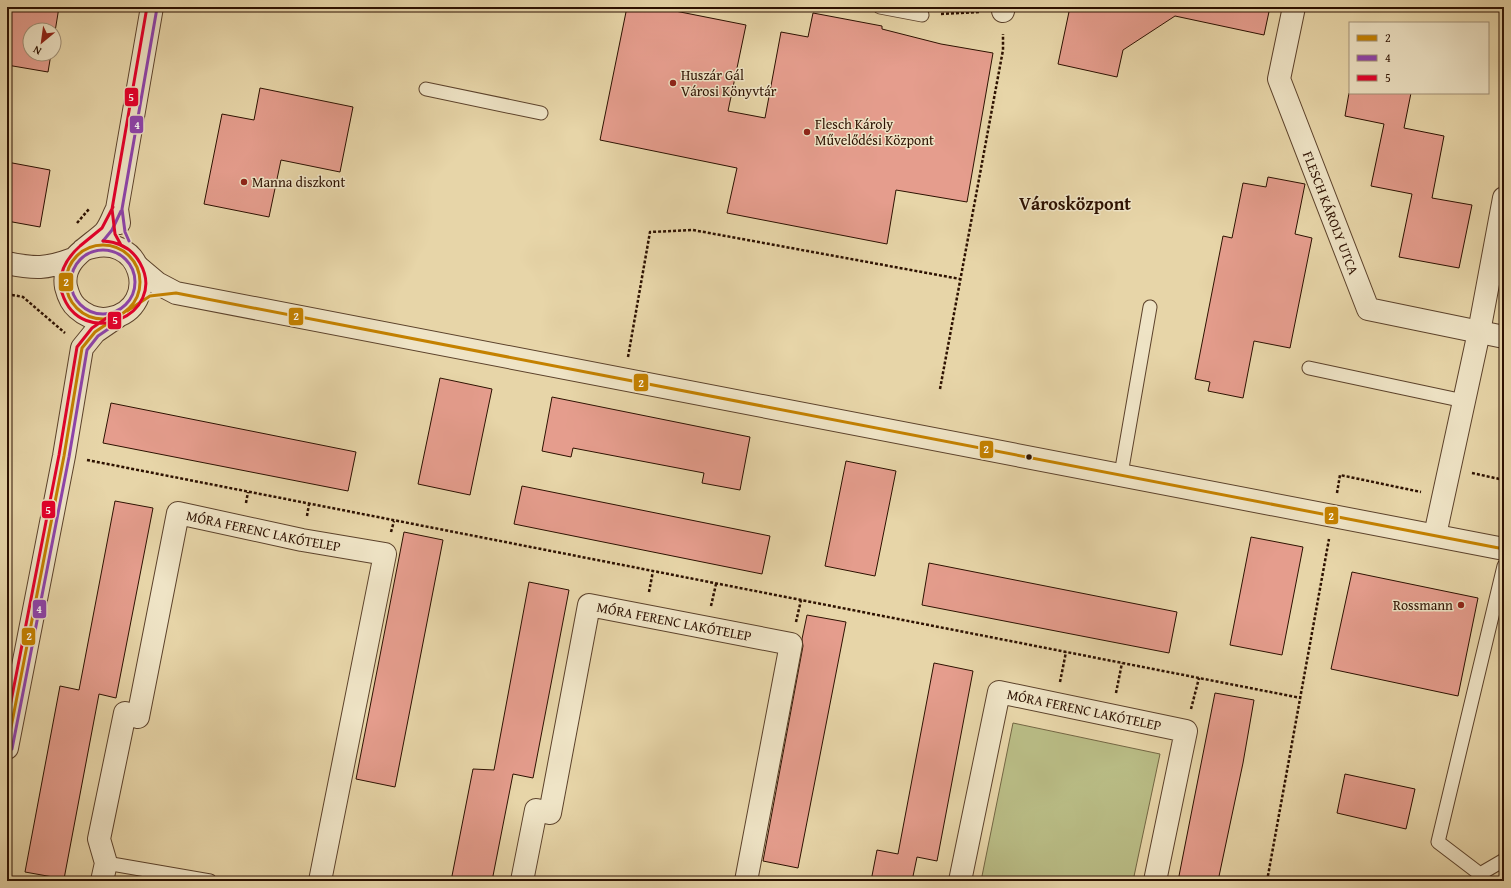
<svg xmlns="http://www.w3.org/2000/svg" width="1511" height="888" font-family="'Gentium Book Plus',serif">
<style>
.green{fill:#b9bc85;stroke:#736643}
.building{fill:#e59d8d;stroke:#2d1101}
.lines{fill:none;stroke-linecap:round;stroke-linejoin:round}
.service-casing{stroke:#5c422b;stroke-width:15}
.minor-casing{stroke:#5c422b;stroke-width:24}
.tertiary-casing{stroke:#5c422b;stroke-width:24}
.path{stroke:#2d1101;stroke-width:2.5;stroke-dasharray:3 2;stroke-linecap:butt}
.service{stroke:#efe4c6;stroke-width:13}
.minor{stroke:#efe4c6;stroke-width:22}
.tertiary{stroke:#efe4c6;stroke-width:22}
.bus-1-casing{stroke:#efe4c6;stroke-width:6}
.bus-2-casing{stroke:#efe4c6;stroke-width:6}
.bus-3-casing{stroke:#efe4c6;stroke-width:6}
.bus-1{stroke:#c48100;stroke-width:3}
.bus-2{stroke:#8e44ad;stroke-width:3}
.bus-3{stroke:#e4002b;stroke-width:3}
.poi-dot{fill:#8f2418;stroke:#efe4c6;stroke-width:1.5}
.bus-dot{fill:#2d1101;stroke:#efe4c6;stroke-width:1.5}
.labels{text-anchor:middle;stroke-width:3;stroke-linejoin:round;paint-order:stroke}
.poi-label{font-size:14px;fill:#2d1101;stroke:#efe4c6;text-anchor:start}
.street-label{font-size:14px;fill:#2d1101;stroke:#efe4c6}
.district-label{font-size:18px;font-weight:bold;fill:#2d1101;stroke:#efe4c6}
.line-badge{stroke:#efe4c6;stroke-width:1.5}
.badge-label{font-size:11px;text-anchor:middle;font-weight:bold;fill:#fff}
</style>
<rect width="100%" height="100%" fill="#e7d5a8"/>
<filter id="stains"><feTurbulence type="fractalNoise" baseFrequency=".005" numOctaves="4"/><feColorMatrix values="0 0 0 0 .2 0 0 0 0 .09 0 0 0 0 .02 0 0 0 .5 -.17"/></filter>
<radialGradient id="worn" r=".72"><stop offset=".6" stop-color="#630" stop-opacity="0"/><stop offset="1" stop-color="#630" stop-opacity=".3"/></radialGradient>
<path class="green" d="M 1013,723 L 1160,754 L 1133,881 L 981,881 Z"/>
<path class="building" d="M 7,7 L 59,7 L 54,38 L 54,30 L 30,30 L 30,54 L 51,54 L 48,72 L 7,65 Z
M 627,7 L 655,7 L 746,25 L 728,111 L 765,118 L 781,32 L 808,37 L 813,13 L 882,26 L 882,29 L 941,44 L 993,53 L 967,202 L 896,190 L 887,244 L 727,213 L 737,168 L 600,140 Z
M 1070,7 L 1094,11 L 1095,7 L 1270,7 L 1264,35 L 1175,16 L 1123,50 L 1117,77 L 1058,64 Z
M 260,88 L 353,107 L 340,172 L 281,160 L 269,217 L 204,204 L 222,114 L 254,120 Z
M 1349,93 L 1411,93 L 1404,128 L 1444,136 L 1432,198 L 1472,205 L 1459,268 L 1399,257 L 1412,194 L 1371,186 L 1384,124 L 1345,116 Z
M 7,162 L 50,170 L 40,227 L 7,221 Z
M 1268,177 L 1305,184 L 1295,234 L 1312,238 L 1290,348 L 1254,341 L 1243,398 L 1208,391 L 1210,382 L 1195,379 L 1223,236 L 1232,238 L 1243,183 L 1266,187 Z
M 440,378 L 492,389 L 470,495 L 418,484 Z
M 552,397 L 750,437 L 740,490 L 702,483 L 704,473 L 573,448 L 571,457 L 542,451 Z
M 111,403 L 356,452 L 348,491 L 103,443 Z
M 846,461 L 896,471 L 875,576 L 825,566 Z
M 522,486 L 770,536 L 762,574 L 514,524 Z
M 115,501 L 153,508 L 116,698 L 99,694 L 64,879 L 25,872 L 60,686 L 79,690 Z
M 404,532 L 443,540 L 395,787 L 356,779 Z
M 1251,537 L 1303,547 L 1282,655 L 1230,645 Z
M 929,563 L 1177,612 L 1169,653 L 922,605 Z
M 1352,572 L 1478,598 L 1458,696 L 1331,669 Z
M 529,582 L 569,590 L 533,778 L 513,774 L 492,881 L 451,881 L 473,769 L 494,770 Z
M 807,615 L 846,622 L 798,868 L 763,861 L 803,646 L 802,639 Z
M 934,663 L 973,671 L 937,861 L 917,857 L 912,881 L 871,881 L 877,850 L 898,854 Z
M 1215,693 L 1254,700 L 1243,763 L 1218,881 L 1178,881 Z
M 1345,774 L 1415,789 L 1406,829 L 1337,813 Z"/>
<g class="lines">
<defs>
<path id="service" d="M 880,7 L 922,15
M 426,89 L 541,113
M 1309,368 L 1464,401
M 1121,474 L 1150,307
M 106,863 L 210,881
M 1480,874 L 1504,860
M 1479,881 L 1480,874 L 1438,842 L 1504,566"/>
<g id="minor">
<path id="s1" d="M 1294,7 L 1279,79 L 1368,309 L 1504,337"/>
<path d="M 1003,11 L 1004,7"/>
<path d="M 138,267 L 157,283 L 176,293 L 1504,549"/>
<path d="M 1435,535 L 1479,332 L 1504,198"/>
<path id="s2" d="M 102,881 L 106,863 L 99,839 L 125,713 L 138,717 L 178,513 L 302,540 L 385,554 L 320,881"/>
<path id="s3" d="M 522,881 L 536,810 L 550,813 L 589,605 L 791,644 L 746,881"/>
<path id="s4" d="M 960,881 L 999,692 L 1186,731 L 1155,881"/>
</g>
<path id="tertiary" d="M 119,223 L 117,209 L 152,7
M 83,250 C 143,226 162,307 111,318 C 98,321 87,317 77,308 C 71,303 68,295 66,287 C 61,260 88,248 104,233 C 110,227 113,216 117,209
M 7,263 C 35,269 46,269 73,259
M 7,748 L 64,456 L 82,348 L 95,332 L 117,317"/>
</defs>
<use href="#service" class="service-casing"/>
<use href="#minor" class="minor-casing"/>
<use href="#tertiary" class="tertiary-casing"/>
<path class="path" d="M 941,14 L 980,12
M 77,223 L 89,209
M 7,294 L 23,297 L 65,333
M 628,357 L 650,232 L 693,230 L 960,279
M 940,389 L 1003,50 L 1003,34
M 87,460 L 1301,698
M 1472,473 L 1504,480
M 1337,493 L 1340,475 L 1421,492
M 246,503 L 248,492
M 307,516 L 309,504
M 391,532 L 394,521
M 649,592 L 653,571
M 711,606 L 716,584
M 796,622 L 801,600
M 1060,682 L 1066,652
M 1116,693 L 1122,663
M 1191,709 L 1199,678
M 1267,881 L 1329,539"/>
<use href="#service" class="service"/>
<use href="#minor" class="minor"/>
<use href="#tertiary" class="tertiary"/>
<defs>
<path id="bus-1" d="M66 282a37 37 0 1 1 74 0a37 37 0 1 1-74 0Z
M 127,311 L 150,296 L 176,293 L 1504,549
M 7,748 L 64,456 L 82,348 L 95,332 L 117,317"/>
<path id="bus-2" d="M 103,241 L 112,230 L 121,211
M 129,241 L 125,232 L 122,209 L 157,8
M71 282a32 32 0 1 1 64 0a32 32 0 1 1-64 0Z
M 12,749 L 69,457 L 87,350 L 98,336 L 120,321"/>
<path id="bus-3" d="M 121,245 L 115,234 L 112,209 L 147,7
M 80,246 L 102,228 L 113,207
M 79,247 C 66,259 57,274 62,293 C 81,352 169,315 140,263 C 132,248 119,242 103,241
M 7,722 L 59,455 L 77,347 L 92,328 L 114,313"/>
</defs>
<use href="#bus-1" class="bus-1-casing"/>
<use href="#bus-2" class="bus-2-casing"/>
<use href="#bus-3" class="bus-3-casing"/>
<use href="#bus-1" class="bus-1"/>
<use href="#bus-2" class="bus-2"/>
<use href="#bus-3" class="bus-3"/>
</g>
<g class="poi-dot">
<circle cx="673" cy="83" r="4"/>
<circle cx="807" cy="132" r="4"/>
<circle cx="244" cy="182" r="4"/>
<circle cx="1461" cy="605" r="4"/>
</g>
<circle class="bus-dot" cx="1029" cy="457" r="3.5"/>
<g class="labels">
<g class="poi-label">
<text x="681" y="80">Huszár Gál<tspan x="681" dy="16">Városi Könyvtár</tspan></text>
<text x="815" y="129">Flesch Károly<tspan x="815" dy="16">Művelődési Központ</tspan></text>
<text x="252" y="187">Manna diszkont</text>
<text x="1453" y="610" text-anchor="end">Rossmann</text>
</g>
<g class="street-label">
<text dy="5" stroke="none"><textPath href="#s1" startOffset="217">FLESCH KÁROLY UTCA</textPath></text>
<text dy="5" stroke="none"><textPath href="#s2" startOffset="481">MÓRA FERENC LAKÓTELEP</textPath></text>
<text dy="5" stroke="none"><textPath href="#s3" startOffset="385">MÓRA FERENC LAKÓTELEP</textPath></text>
<text dy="5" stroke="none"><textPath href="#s4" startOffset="280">MÓRA FERENC LAKÓTELEP</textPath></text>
</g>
<g class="district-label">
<text x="1075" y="210">Városközpont</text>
</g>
</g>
<g class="line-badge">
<rect x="124" y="87" width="15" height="20" rx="4" fill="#e4002b"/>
<rect x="129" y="115" width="15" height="19" rx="4" fill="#8e44ad"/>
<rect x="58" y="272" width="16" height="20" rx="4" fill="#c48100"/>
<rect x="288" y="307" width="16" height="19" rx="4" fill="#c48100"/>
<rect x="107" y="311" width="15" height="19" rx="4" fill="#e4002b"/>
<rect x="633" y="373" width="16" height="19" rx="4" fill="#c48100"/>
<rect x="979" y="440" width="15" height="19" rx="4" fill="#c48100"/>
<rect x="41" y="500" width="15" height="19" rx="4" fill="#e4002b"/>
<rect x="1324" y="506" width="15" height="19" rx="4" fill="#c48100"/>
<rect x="32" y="599" width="15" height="20" rx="4" fill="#8e44ad"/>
<rect x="21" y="627" width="15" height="19" rx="4" fill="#c48100"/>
</g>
<g class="badge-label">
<text x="131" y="101">5</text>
<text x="137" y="129">4</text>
<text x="66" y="286">2</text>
<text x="296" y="320">2</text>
<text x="115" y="324">5</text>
<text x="641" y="387">2</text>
<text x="986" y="453">2</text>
<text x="48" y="514">5</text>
<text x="1331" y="520">2</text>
<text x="39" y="613">4</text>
<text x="29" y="640">2</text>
</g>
<rect width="1511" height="888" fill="none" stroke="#e7d5a8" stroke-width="24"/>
<rect x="8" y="8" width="1495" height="872" fill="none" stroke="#2d1101" stroke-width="2"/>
<rect x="12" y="12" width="1487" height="864" fill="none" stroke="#2d1101"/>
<rect x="1349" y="22" width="140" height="72" fill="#efe4c6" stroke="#a19077"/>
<rect x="1357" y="35" width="20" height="6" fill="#c48100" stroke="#a19077"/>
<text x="1385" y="42" font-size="12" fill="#2d1101">2</text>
<rect x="1357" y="55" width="20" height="6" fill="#8e44ad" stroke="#a19077"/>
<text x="1385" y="62" font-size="12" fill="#2d1101">4</text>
<rect x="1357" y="75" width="20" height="6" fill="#e4002b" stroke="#a19077"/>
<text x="1385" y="82" font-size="12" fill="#2d1101">5</text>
<g transform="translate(42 42) rotate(209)"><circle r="19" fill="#efe4c6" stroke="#a19077"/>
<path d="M0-3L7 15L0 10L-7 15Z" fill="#8f2418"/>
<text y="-6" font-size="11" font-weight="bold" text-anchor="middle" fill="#2d1101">N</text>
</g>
<rect width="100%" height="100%" filter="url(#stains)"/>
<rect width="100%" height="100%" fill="url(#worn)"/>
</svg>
